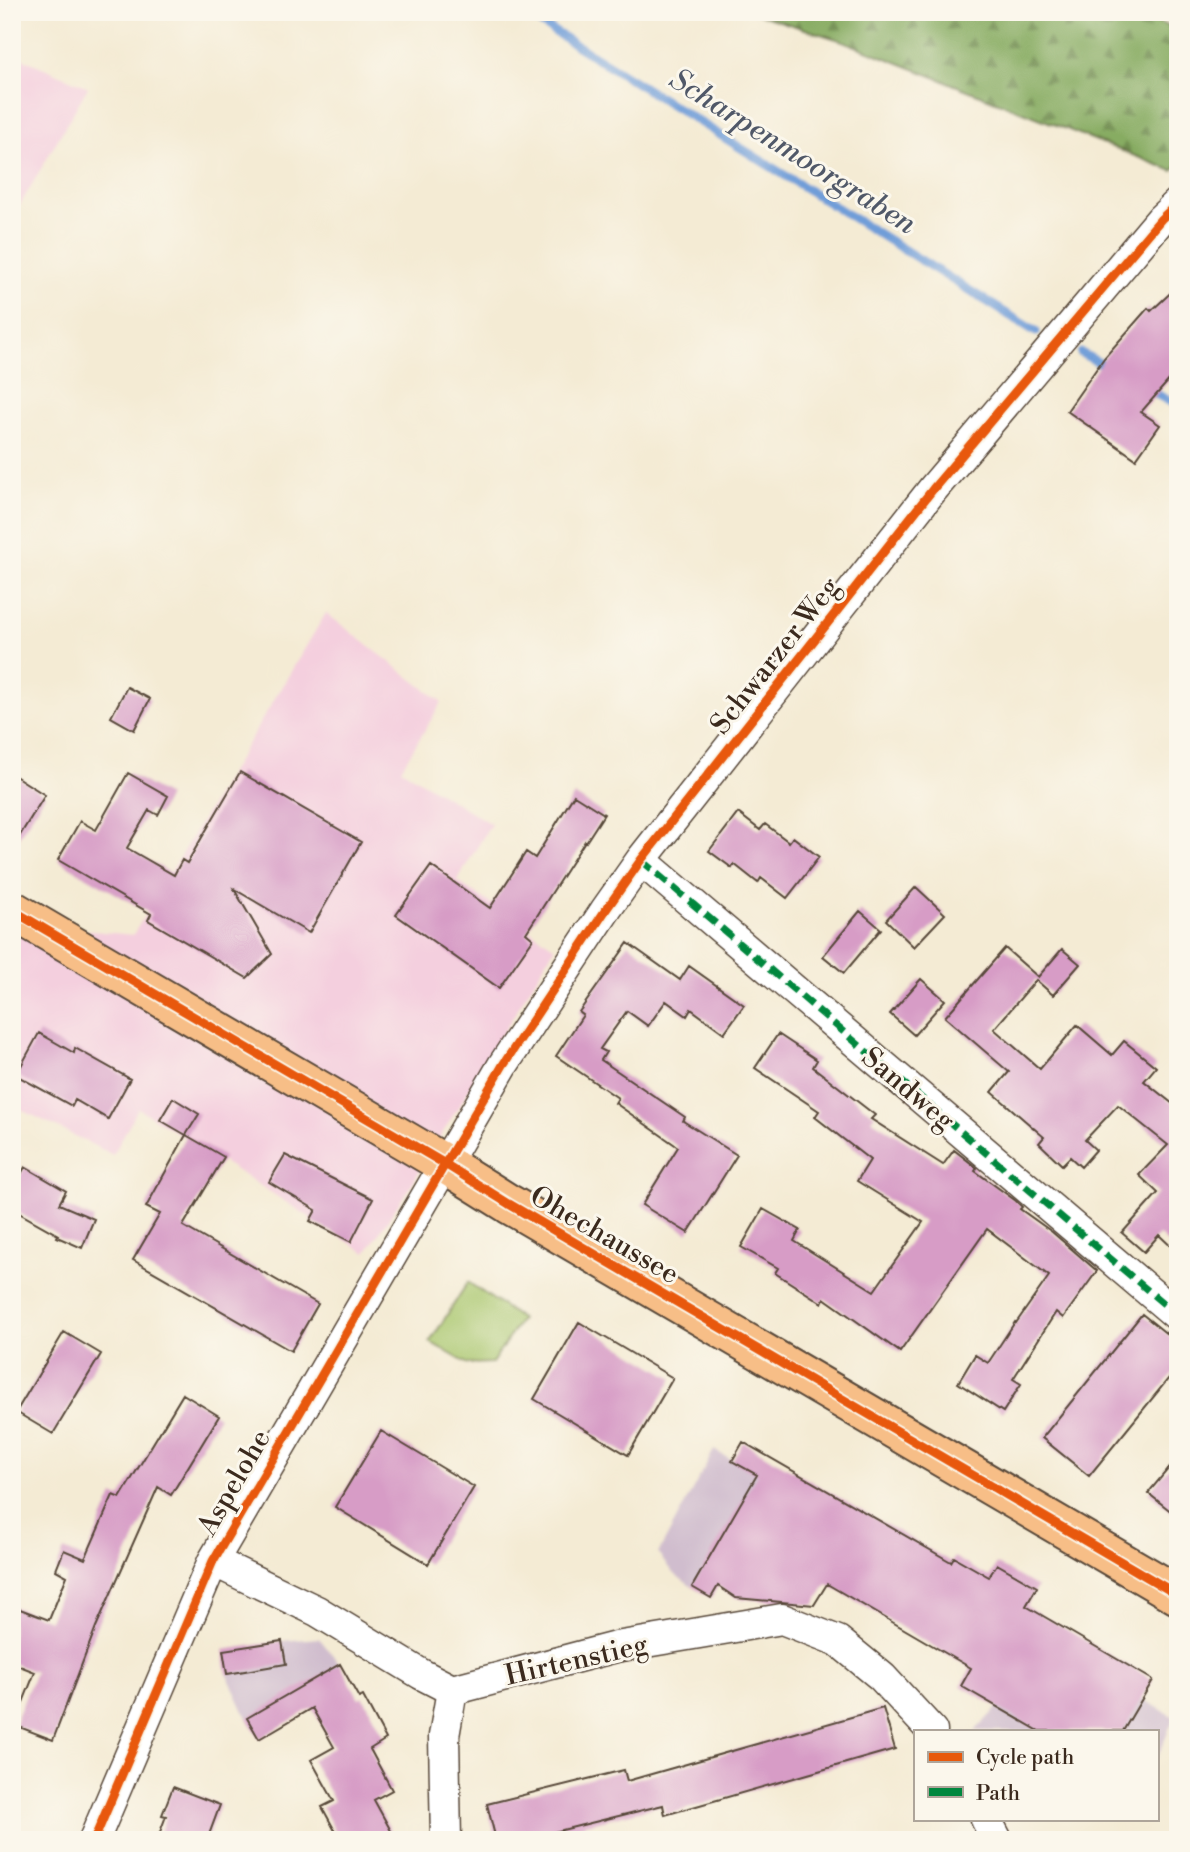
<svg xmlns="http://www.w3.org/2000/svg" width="1190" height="1852" font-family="'Libre Bodoni',serif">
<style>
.built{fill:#f4cfde}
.industrial{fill:#d0bdce}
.forest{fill:url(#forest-firs);stroke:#616b40;stroke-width:2}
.park{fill:#aac76f;stroke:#727846;stroke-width:2}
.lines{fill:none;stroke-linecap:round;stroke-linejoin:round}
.stream{stroke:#6f9dd8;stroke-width:9}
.building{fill:#d79cc6}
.street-casing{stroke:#574739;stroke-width:33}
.primary-casing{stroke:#574739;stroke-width:42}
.street{stroke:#fff;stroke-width:30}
.primary{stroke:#f7be87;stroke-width:38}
.quiet{stroke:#00873e;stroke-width:7;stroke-dasharray:14 7;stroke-linecap:butt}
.cycleway-casing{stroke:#fbf7ec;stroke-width:13}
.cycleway{stroke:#e8590c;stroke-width:9}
.labels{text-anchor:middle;stroke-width:6;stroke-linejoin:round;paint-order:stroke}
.street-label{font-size:28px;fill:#3b2a1e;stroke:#fbf7ec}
.water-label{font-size:30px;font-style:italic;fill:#505868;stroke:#fbf7ec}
</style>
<defs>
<pattern id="forest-firs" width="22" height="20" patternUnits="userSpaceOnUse" patternTransform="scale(1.75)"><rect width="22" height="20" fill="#87ac62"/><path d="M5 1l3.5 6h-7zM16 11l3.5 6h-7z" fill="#708c50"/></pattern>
</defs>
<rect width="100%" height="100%" fill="#fbf7ec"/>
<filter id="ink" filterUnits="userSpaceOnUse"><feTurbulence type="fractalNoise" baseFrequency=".0143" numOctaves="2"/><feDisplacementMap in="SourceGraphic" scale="14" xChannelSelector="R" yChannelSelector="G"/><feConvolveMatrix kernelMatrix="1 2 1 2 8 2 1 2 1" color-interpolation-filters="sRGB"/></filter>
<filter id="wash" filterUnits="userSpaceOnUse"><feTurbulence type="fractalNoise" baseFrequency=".00686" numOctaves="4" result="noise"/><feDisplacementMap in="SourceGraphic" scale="28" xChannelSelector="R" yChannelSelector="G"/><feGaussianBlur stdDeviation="1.57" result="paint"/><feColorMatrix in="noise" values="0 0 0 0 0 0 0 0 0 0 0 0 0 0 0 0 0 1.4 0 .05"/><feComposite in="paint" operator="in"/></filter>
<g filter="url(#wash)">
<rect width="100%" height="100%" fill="#f4ebd4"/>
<path class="built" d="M 12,54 L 88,87 L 12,219 Z
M 326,613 L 442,702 L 401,769 L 491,824 L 457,881 L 555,947 L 413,1182 L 366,1253 L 138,1108 L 113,1155 L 12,1105 L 12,923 L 133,935 Z"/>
<path class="industrial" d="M 714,1450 L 1174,1717 L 1157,1759 L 1157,1731 L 975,1731 L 998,1707 L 1021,1669 L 740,1505 L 692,1587 L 673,1573 L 658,1554 Z
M 319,1638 L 340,1664 L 247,1718 L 227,1674 L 286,1664 L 282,1641 Z"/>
<path class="forest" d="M 751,12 L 1133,12 L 1178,30 L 1178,166 L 1173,171 L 843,41 Z"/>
<path class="park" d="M 468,1282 L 521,1319 L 492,1363 L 468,1364 L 430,1342 Z"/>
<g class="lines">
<path class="stream" d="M 523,12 L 1036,332
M 1081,353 L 1109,368
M 1149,390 L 1178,406"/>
</g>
<g id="blocks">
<path class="building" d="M 1178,286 L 1178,370 L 1141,412 L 1160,425 L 1136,459 L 1067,411 L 1104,358 L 1148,308 L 1151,311 Z
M 127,687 L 150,699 L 134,730 L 111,717 Z
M 240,772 L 361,842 L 309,933 L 234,889 L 272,954 L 247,978 L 148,920 L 151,914 L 58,860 L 80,821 L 96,830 L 128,773 L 168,796 L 158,815 L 149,810 L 127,848 L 174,875 L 182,860 L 187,863 Z
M 12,774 L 45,795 L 12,848 Z
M 574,795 L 604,814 L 586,842 L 585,841 L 526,933 L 533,939 L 499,988 L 396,915 L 431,866 L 490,908 L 526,852 L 535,858 Z
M 738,813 L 760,830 L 765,824 L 789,842 L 793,837 L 819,857 L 787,898 L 761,878 L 758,883 L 734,864 L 732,868 L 709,851 Z
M 916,887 L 945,914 L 914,947 L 886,920 Z
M 860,911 L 881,929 L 844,973 L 823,956 Z
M 628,943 L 680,980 L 689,966 L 744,1005 L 724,1033 L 691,1009 L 687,1016 L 666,1001 L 648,1026 L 627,1011 L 600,1049 L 606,1052 L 601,1060 L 685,1117 L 683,1121 L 737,1155 L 688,1233 L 642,1205 L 678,1147 L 615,1103 L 618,1098 L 556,1056 L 583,1015 L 579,1012 Z
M 1005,948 L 1038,977 L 1062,949 L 1080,964 L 1053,995 L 1036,980 L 994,1029 L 1040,1069 L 1077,1025 L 1112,1055 L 1124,1041 L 1156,1067 L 1144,1081 L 1178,1108 L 1178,1253 L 1159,1235 L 1144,1252 L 1122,1233 L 1158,1193 L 1139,1175 L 1168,1145 L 1118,1105 L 1085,1140 L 1096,1150 L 1081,1167 L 1070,1157 L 1062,1165 L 1039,1143 L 1044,1137 L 992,1092 L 1009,1072 L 945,1017 Z
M 921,979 L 945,1000 L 914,1035 L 890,1014 Z
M 39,1033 L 74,1053 L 75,1048 L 130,1079 L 108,1119 L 75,1100 L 72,1106 L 16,1075 Z
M 778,1034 L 817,1060 L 813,1067 L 875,1115 L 871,1119 L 943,1165 L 954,1150 L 977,1168 L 975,1171 L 1016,1201 L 1022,1207 L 1020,1209 L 1052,1232 L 1097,1271 L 1063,1318 L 1056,1312 L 1013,1379 L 1021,1384 L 1003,1412 L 958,1383 L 975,1355 L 988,1363 L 1015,1322 L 1016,1323 L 1049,1276 L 987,1229 L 900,1352 L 824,1298 L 822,1303 L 775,1273 L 778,1268 L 741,1247 L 763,1209 L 800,1230 L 794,1241 L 874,1291 L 923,1222 L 857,1181 L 870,1160 L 815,1117 L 819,1111 L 755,1068 Z
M 173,1098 L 199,1114 L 186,1135 L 160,1120 Z
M 186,1135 L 224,1157 L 183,1226 L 318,1304 L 291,1351 L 133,1260 L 160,1214 L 146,1207 Z
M 285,1155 L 373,1199 L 351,1242 L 310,1221 L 316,1210 L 269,1182 Z
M 25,1167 L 66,1191 L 59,1204 L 94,1219 L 82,1248 L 57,1237 L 58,1235 L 12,1209 L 12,1189 Z
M 1142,1314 L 1178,1343 L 1178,1367 L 1089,1476 L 1042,1438 Z
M 579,1322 L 673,1378 L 628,1455 L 534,1399 Z
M 64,1332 L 101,1354 L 53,1434 L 16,1412 Z
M 183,1394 L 219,1416 L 171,1495 L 158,1487 L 96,1627 L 53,1740 L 14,1725 L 35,1672 L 12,1663 L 12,1606 L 49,1620 L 67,1576 L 56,1570 L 64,1550 L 85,1559 L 113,1495 L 120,1498 Z
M 381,1431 L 474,1487 L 428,1564 L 335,1507 Z
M 743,1442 L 951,1562 L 954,1557 L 989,1577 L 997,1564 L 1037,1587 L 1026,1606 L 1153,1680 L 1123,1731 L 1039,1731 L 961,1686 L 971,1668 L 827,1584 L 814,1605 L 736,1598 L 718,1586 L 711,1598 L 692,1587 L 757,1475 L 732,1461 Z
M 1178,1457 L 1178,1517 L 1148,1493 Z
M 282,1641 L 286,1664 L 227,1674 L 223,1650 Z
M 340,1664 L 359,1698 L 363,1696 L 386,1739 L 370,1749 L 392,1790 L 374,1800 L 396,1840 L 340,1840 L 322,1807 L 334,1801 L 311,1760 L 334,1747 L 312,1708 L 259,1739 L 247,1718 Z
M 883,1708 L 895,1749 L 665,1815 L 663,1805 L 522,1840 L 496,1840 L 487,1804 L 624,1770 L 627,1781 Z
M 173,1787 L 220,1805 L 207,1840 L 157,1840 L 166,1816 L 162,1815 Z"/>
</g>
</g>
<g filter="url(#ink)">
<use href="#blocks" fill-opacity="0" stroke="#574739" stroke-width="2"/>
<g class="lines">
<defs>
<path id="street" d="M 641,860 L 1178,1316
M 213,1561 L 317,1611 L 421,1674 L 452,1690 L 616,1647 L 782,1619 L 838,1641 L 882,1677 L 932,1731
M 986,1819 L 997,1840
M 94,1840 L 213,1561 L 503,1065 L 605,911 L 641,860 L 933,489 L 1161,219 L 1178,203
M 446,1840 L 444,1736 L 452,1690"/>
<path id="primary" d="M 12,910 L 445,1164 L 509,1204 L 1178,1595"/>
</defs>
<use href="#street" class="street-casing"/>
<use href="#primary" class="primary-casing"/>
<use href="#street" class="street"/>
<use href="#primary" class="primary"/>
<path class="quiet" d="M 641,860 L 1178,1316"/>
<defs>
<path id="cycleway" d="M 12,910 L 445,1164 L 509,1204 L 1178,1595
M 94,1840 L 213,1561 L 503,1065 L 605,911 L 641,860 L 933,489 L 1161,219 L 1178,203"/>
</defs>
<use href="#cycleway" class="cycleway-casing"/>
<use href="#cycleway" class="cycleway"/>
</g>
</g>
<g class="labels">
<g class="street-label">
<text transform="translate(774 655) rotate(-52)" y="10">Schwarzer Weg</text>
<text transform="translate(909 1088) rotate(40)" y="10">Sandweg</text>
<text transform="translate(605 1234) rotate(30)" y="10">Ohechaussee</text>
<text transform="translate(233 1482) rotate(-60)" y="10">Aspelohe</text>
<text transform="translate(576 1659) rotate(-13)" y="10">Hirtenstieg</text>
</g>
<g class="water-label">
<text transform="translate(793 151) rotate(32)" y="10">Scharpenmoorgraben</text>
</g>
</g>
<rect width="1190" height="1852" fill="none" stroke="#fbf7ec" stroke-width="42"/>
<rect x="914" y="1730" width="245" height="91" fill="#fbf7ec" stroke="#aea59a" stroke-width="2"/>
<rect x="928" y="1752" width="35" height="10" fill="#e8590c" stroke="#aea59a" stroke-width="2"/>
<text x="976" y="1764" font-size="21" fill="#3b2a1e">Cycle path</text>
<rect x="928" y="1787" width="35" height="10" fill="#00873e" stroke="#aea59a" stroke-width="2"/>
<text x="976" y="1800" font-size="21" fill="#3b2a1e">Path</text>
</svg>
